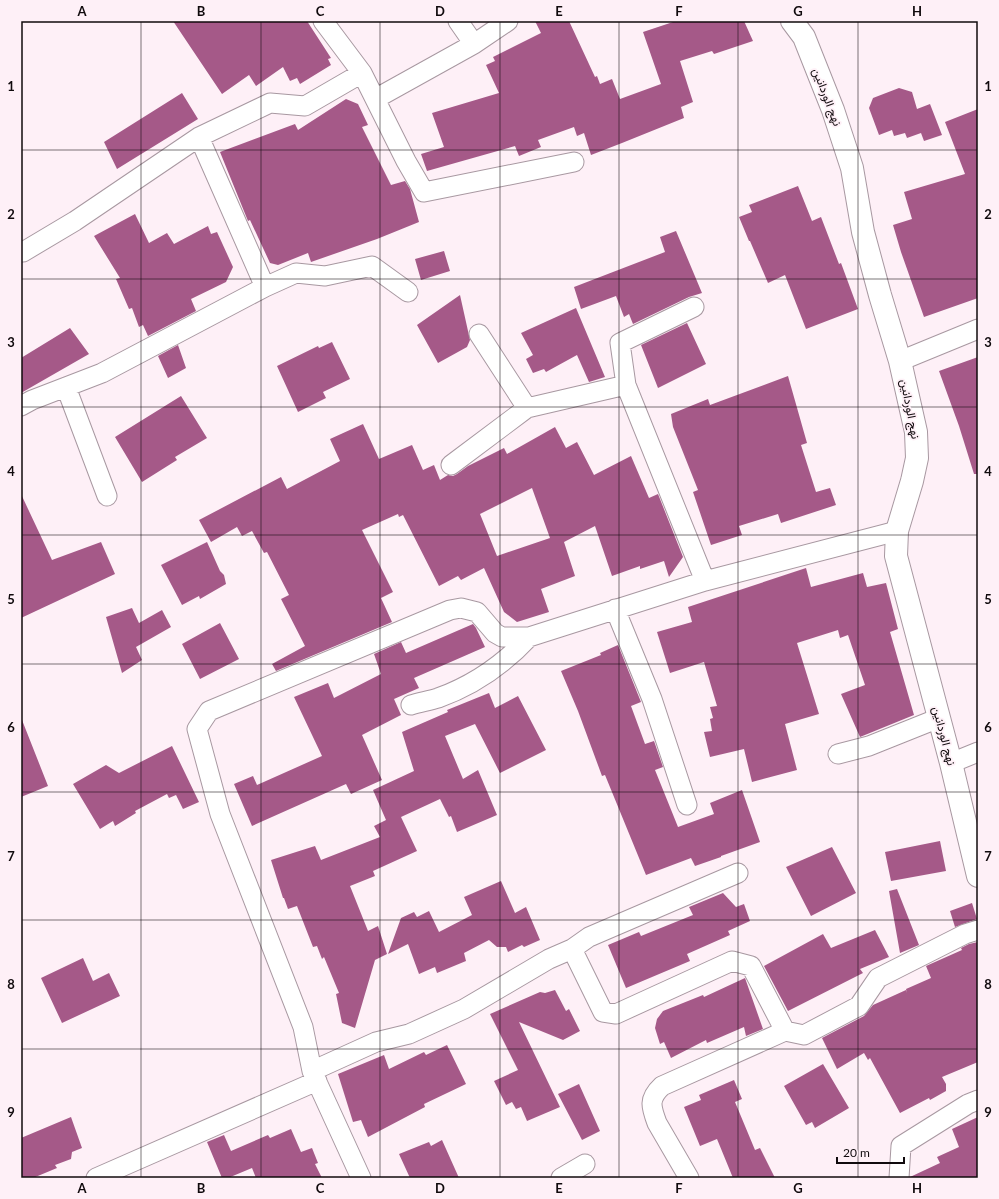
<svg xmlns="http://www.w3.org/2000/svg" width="999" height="1199" font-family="Lato,Vazirmatn,sans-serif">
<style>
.building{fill:#a55988;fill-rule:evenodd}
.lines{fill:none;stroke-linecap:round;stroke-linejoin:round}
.street-casing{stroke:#a898a1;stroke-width:21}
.secondary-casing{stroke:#a898a1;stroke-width:24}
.street{stroke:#fff;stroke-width:19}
.secondary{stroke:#fff;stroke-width:22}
.grid{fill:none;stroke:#100a0d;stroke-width:1;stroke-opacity:0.55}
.labels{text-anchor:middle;stroke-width:3.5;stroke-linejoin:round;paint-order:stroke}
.street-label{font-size:12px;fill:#100a0d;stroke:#fef0f7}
.neatline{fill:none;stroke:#100a0d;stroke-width:1.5}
.grid-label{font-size:13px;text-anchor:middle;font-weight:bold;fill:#100a0d}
</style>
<rect width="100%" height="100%" fill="#fef0f7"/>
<path class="building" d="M 173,21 L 307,21 L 331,58 L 328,59 L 331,65 L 300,84 L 297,78 L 290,81 L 283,67 L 256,86 L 249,75 L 222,94 Z
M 535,21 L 569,21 L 595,77 L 597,76 L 600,84 L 612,79 L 620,99 L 661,84 L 643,32 L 676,21 L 744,21 L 753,41 L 714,54 L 712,51 L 680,61 L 693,102 L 681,107 L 684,118 L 622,143 L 591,155 L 584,133 L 577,136 L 574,127 L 538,140 L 541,147 L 519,156 L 515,146 L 427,171 L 421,154 L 444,147 L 432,113 L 499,93 L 486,65 L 495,61 L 493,57 L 541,33 Z
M 899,88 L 912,92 L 917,109 L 930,104 L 942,135 L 924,141 L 921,133 L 907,138 L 905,133 L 894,136 L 892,130 L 879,135 L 869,108 L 873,98 Z
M 182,93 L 198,119 L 117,169 L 104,142 Z
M 346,99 L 358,104 L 368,125 L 362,127 L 391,185 L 405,181 L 410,189 L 419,222 L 377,239 L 311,262 L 308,253 L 278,265 L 270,263 L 250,220 L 248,221 L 220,152 L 295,124 L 298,130 Z
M 978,109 L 978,298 L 924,317 L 901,252 L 893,225 L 912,219 L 904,192 L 965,174 L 945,122 Z
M 798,186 L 812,221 L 821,217 L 839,264 L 841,263 L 858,309 L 806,329 L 785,275 L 768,283 L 750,241 L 749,241 L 739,217 L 752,212 L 749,205 Z
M 135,214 L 149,243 L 167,233 L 174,244 L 208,226 L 211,234 L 217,232 L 233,267 L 226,282 L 191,299 L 196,311 L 148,336 L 143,325 L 139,327 L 132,308 L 129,309 L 116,279 L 120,278 L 94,236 Z
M 676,231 L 702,293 L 689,297 L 633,324 L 629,314 L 624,317 L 616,296 L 581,309 L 574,287 L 665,252 L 660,237 Z
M 444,251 L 450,271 L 421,280 L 415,259 Z
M 460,295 L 470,340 L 467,347 L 438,363 L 417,325 Z
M 576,308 L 605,377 L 589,382 L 577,355 L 546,372 L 544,369 L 533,373 L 526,359 L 533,355 L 521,333 Z
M 687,323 L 706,364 L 658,388 L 641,345 Z
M 70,328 L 89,354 L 21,393 L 21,358 Z
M 332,342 L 350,379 L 323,392 L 326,398 L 298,412 L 277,366 L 318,346 L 319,348 Z
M 178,345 L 186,368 L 168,378 L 158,356 Z
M 978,357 L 978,474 L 974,474 L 959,426 L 939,371 Z
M 788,376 L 807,443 L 801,445 L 816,492 L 830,488 L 836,505 L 781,523 L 778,514 L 739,526 L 742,535 L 711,545 L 693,492 L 698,490 L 673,427 L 671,414 L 708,399 L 710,405 Z
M 181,396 L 207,438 L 175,457 L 177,460 L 142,482 L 115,437 Z
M 363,424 L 379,459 L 412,445 L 423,470 L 434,465 L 440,480 L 448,475 L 453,476 L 457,474 L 468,466 L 504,448 L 507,454 L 555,427 L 566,448 L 577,442 L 594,475 L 631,456 L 649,498 L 658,494 L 683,557 L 669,577 L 664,561 L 640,569 L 640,566 L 612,576 L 595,526 L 564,542 L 575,576 L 541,589 L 549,612 L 517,622 L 504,612 L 484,568 L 461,580 L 458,576 L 439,586 L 403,515 L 399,517 L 398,514 L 362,530 L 393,592 L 381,598 L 392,622 L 276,671 L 272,664 L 305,646 L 281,599 L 289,595 L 267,552 L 264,553 L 252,531 L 242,536 L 237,527 L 211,542 L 199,520 L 281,477 L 287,489 L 340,461 L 330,439 ZM 532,488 L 550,538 L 497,556 L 480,514 Z
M 21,494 L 52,560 L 101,542 L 115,574 L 21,618 Z
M 207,542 L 220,571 L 224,575 L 226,584 L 200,599 L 199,596 L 182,605 L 161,565 Z
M 806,568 L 811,587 L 863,573 L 867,587 L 886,583 L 898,629 L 890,632 L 914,715 L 860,737 L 841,694 L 865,685 L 848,635 L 840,638 L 838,630 L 797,643 L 819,714 L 785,724 L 797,770 L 752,782 L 744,749 L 710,757 L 704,732 L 712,731 L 710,719 L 713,718 L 710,707 L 717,706 L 704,662 L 670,673 L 657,632 L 692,622 L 688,607 Z
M 132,608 L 139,623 L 162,610 L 171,627 L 136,647 L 142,660 L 122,673 L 106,617 Z
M 220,623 L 239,659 L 200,679 L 182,644 Z
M 473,624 L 476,628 L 485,647 L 414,678 L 419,688 L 394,699 L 401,715 L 362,735 L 382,780 L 351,794 L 346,784 L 252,826 L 234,784 L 253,776 L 257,785 L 322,756 L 294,697 L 328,683 L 334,698 L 381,674 L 374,654 L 401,642 L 406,653 Z
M 618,645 L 641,702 L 631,706 L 645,744 L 654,741 L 663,767 L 655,770 L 678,827 L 714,814 L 710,803 L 742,790 L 760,842 L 721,856 L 721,857 L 695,866 L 691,858 L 646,875 L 605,775 L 602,776 L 578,711 L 561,671 L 601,655 L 600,653 Z
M 489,693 L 495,708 L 518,696 L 546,750 L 500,773 L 475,724 L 445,736 L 463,779 L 478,770 L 497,815 L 457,832 L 451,816 L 449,817 L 440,799 L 401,817 L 417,851 L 373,871 L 375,876 L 350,886 L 368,931 L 378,926 L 387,954 L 375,960 L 355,1028 L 342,1023 L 336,994 L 339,993 L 324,957 L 322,959 L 317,946 L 313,947 L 297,906 L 288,909 L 284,898 L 283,898 L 271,860 L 315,846 L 321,860 L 380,837 L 374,826 L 386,820 L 373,790 L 414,771 L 402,732 L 448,712 L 447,710 Z
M 21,720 L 22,720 L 48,786 L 21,797 Z
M 172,746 L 199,802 L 183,809 L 176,795 L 169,798 L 167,794 L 135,811 L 136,813 L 115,826 L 113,821 L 100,829 L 73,784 L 106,765 L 119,773 Z
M 940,841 L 946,871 L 891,881 L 885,852 Z
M 832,847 L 856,893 L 811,916 L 786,867 Z
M 501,881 L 515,913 L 526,907 L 540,940 L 524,947 L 522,945 L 508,952 L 506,947 L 497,947 L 489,940 L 464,953 L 466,961 L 437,973 L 435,967 L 419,974 L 408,944 L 388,954 L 401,918 L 414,912 L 417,917 L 429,911 L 439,932 L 472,915 L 464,897 Z
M 897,889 L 919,945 L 900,953 L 889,891 Z
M 723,893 L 736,907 L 744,904 L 750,921 L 728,931 L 730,935 L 687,954 L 690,961 L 626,988 L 608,945 L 639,932 L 641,936 L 693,915 L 689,907 Z
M 972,903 L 977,919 L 955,927 L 950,911 Z
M 875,930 L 889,957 L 860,969 L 863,973 L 788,1011 L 764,966 L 823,934 L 831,948 Z
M 978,942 L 978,1062 L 942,1077 L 946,1084 L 946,1091 L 930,1100 L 929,1098 L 900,1113 L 870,1058 L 868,1060 L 864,1053 L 837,1069 L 822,1038 L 864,1016 L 873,1005 L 906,990 L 907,993 L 906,989 L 931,978 L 926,966 L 962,950 L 961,948 L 969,944 Z
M 83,958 L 93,981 L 109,973 L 120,996 L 62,1023 L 41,978 Z
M 745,978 L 763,1029 L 746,1036 L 744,1027 L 707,1043 L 706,1040 L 671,1058 L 664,1042 L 660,1044 L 655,1028 L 657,1019 L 663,1011 L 703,995 L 704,997 Z
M 555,990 L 566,1011 L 569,1009 L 580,1031 L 563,1040 L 519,1022 L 560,1107 L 527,1121 L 521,1107 L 516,1109 L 512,1102 L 506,1105 L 494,1081 L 518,1070 L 490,1014 L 540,992 L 545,993 Z
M 447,1045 L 466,1084 L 424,1104 L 425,1107 L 368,1137 L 361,1120 L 353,1122 L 338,1074 L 384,1055 L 389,1069 L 424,1052 L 426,1055 Z
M 823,1064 L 849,1108 L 815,1128 L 812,1122 L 806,1125 L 784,1086 Z
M 734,1080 L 742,1099 L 735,1102 L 755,1150 L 760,1148 L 775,1178 L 733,1178 L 717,1139 L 700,1146 L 684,1107 L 701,1100 L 699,1095 Z
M 579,1084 L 600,1131 L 582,1140 L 558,1094 Z
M 71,1117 L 82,1148 L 72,1152 L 71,1159 L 55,1165 L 57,1168 L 33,1178 L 21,1178 L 21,1138 Z
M 978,1117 L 978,1178 L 910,1178 L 910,1177 L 940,1163 L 937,1157 L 959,1147 L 952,1129 Z
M 291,1129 L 301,1152 L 312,1148 L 318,1163 L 315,1164 L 322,1178 L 256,1178 L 252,1168 L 228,1178 L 222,1178 L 207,1142 L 224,1135 L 231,1151 L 268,1135 L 270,1138 Z
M 442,1140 L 459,1178 L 410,1178 L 399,1154 L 429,1142 L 431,1146 Z"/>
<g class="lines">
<defs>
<path id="street" d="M 323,21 L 362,73 L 406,161 L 424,192 L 574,162
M 458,21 L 474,44
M 375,99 L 474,44 L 508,21
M 23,252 L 75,221 L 199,137 L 270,103 L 305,106 L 362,73
M 265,287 L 296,273 L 325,276 L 372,266 L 408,292
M 479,334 L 527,408
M 900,361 L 978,329
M 626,385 L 620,343 L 694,307
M 66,387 L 107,496
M 21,406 L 32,400 L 102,373 L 265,287 L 199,137
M 451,465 L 527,408 L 626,385 L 705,581
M 615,609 L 652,699 L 687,805
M 411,705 C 420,702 429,701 438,698 C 474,685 503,665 529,637
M 838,754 L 869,746 L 939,718
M 951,763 L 978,752
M 572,949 L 603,1012 L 616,1014 L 732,961 L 751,966 L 785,1031
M 312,1071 L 376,1042 L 409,1034 L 464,1009 L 549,959 L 572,949 L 589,937 L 738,873
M 96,1178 L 317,1081
M 361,1178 L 312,1071 L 303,1027 L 220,814 L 197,729 L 209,711 L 450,610 L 461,608 L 477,612 L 495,633 L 502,637 L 529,637 L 705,581 L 897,531
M 561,1178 L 585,1164
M 689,1178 L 657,1123 C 651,1107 648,1099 662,1086 L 785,1031 L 804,1035 L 859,1006 L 878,978 L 965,934 L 978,930
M 899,1178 L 901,1146 L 968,1104 L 978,1100"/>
<path id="secondary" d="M 792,21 L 804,37 L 833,110 L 852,168 L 863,232 L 880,295 L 900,361 L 916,432 L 917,458 L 912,481 L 897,531 L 896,556 L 951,763 L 978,876"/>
</defs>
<use href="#street" class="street-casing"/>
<use href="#secondary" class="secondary-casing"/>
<use href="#street" class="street"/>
<use href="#secondary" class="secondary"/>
</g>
<path class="grid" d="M 141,21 L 141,1178M 261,21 L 261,1178M 380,21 L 380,1178M 500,21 L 500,1178M 619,21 L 619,1178M 738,21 L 738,1178M 858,21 L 858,1178M 21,150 L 978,150M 21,279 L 978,279M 21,407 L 978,407M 21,535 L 978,535M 21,664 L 978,664M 21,792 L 978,792M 21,920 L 978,920M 21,1049 L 978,1049"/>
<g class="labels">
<g class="street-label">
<text transform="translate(827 97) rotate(69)" y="4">نهج الوردانين</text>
<text transform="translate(910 409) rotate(79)" y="4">نهج الوردانين</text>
<text transform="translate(944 736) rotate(75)" y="4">نهج الوردانين</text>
</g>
</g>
<rect width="999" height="1199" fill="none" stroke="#fef0f7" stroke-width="44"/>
<path d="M837 1157v6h67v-6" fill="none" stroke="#100a0d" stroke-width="2"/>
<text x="843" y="1157" font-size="12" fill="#100a0d" stroke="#fef0f7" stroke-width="3" paint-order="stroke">20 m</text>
<rect x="22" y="22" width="955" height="1155" class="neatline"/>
<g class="grid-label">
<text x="82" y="16">A</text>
<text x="201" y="16">B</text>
<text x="320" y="16">C</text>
<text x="440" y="16">D</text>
<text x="559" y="16">E</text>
<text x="679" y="16">F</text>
<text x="798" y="16">G</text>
<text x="917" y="16">H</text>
<text x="11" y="91">1</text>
<text x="988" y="91">1</text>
<text x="11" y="219">2</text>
<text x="988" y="219">2</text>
<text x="11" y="347">3</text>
<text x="988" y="347">3</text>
<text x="11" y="476">4</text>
<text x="988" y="476">4</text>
<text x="11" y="604">5</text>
<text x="988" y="604">5</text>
<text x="11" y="732">6</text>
<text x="988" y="732">6</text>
<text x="11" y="861">7</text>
<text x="988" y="861">7</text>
<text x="11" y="989">8</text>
<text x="988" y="989">8</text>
<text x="11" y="1117">9</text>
<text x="988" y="1117">9</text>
<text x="82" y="1193">A</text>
<text x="201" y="1193">B</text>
<text x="320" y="1193">C</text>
<text x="440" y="1193">D</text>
<text x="559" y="1193">E</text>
<text x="679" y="1193">F</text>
<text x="798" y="1193">G</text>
<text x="917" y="1193">H</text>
</g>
</svg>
